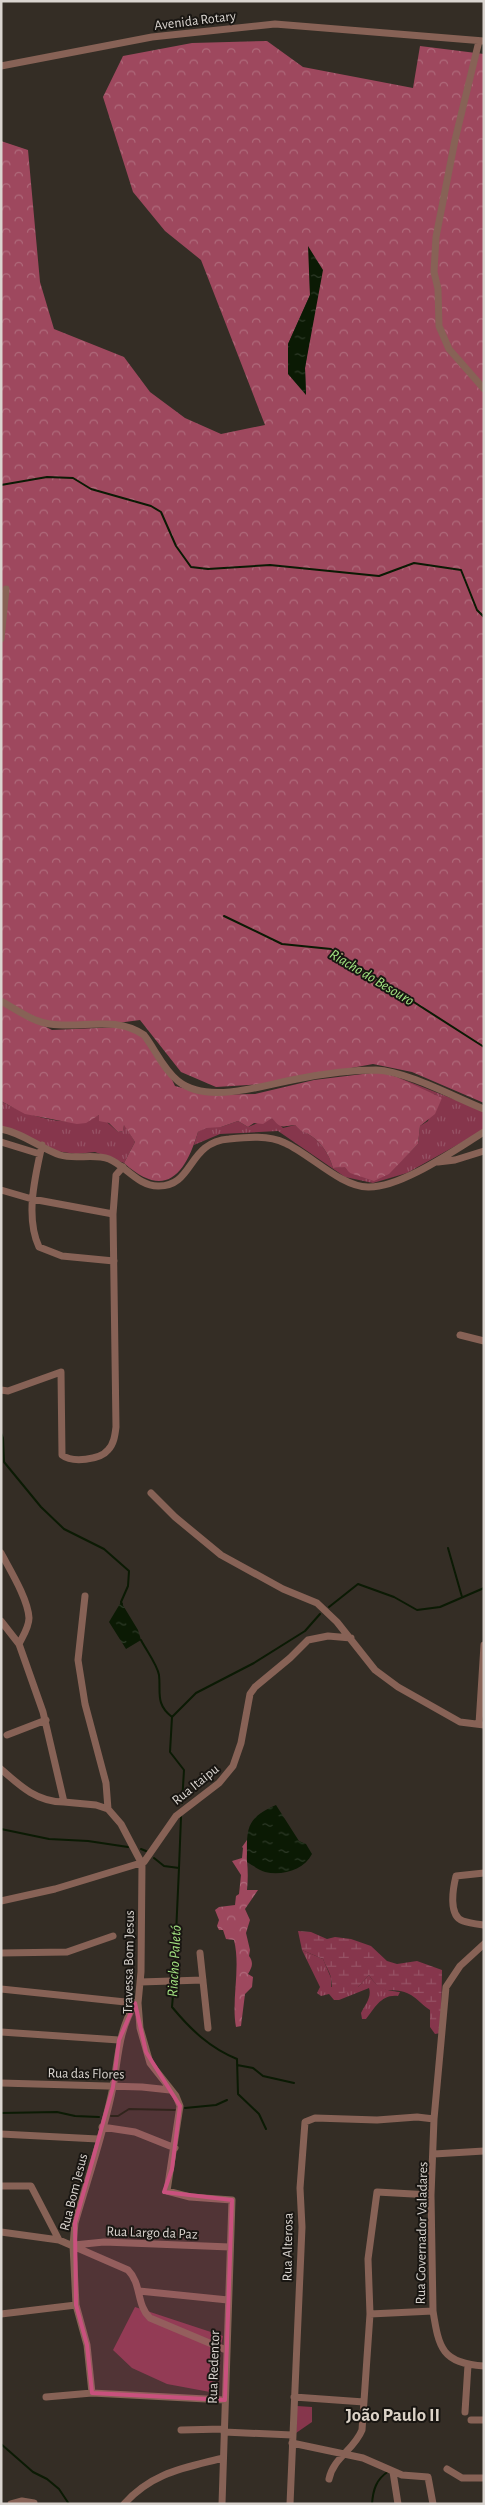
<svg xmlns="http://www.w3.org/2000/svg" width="485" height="2505" font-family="'Alegreya Sans',sans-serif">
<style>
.grass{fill:url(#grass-tufts)}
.forest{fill:url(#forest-crowns);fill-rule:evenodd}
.wetland{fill:url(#wetland-marsh)}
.green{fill:#86364c}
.water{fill:url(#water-ripples)}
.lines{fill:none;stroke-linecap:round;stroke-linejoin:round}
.stream{stroke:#0b1a04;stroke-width:2}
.street{stroke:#876256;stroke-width:7}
.marked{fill:#c9517e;fill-opacity:0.2;stroke:#c9517e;stroke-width:4;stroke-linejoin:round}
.labels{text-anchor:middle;stroke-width:4;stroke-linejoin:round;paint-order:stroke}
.street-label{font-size:14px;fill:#dad5d0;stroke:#191612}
.water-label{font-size:15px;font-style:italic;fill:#a4e582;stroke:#191612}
.district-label{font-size:19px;font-weight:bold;fill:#dcd3c8;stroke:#191612}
</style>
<defs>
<pattern id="grass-tufts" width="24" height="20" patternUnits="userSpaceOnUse" patternTransform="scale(1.25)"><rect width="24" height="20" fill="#86364c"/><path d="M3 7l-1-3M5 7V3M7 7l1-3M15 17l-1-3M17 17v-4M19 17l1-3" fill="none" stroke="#965265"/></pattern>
<pattern id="forest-crowns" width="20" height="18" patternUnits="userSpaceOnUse" patternTransform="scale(1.25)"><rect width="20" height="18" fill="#9e485e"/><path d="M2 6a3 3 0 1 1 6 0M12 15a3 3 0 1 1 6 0" fill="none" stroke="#af6a7b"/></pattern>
<pattern id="wetland-marsh" width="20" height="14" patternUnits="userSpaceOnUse" patternTransform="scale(1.25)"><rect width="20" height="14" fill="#86364c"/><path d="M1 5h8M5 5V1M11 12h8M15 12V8" fill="none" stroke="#965265"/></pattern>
<pattern id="water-ripples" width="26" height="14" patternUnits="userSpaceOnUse" patternTransform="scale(1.25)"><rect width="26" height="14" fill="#0b1a04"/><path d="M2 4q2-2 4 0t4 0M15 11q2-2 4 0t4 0" fill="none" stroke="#2e3a28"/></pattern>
</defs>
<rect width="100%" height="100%" fill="#342d25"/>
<path class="grass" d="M 397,1077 L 484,1111 L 484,1130 L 407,1173 L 373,1183 L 345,1177 L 278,1131 L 220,1134 L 194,1145 L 198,1132 L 206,1127 L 221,1127 L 238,1121 L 248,1127 L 272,1117 L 283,1128 L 295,1125 C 300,1131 302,1130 308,1134 C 321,1141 329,1154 333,1168 L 402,1160 L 418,1144 L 420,1126 L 428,1121 L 436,1095 L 425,1092 Z
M 1,1101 C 27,1116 71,1130 99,1115 L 118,1132 L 123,1131 L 124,1124 L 135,1142 L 124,1163 L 95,1152 L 76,1154 L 56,1151 L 1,1127 Z
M 302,1950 L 323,1959 L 331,1978 L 331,1987 L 358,1987 L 369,1975 C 378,1989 385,1990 400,1992 L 398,1996 C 381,1994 375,2008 366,2019 L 362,2019 L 361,2013 C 365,2005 372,1997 369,1988 L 339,2000 L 334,2000 L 329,1994 L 321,1996 L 317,1993 L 320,1987 Z"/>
<path class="forest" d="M 267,41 L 303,67 L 413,88 L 420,46 L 484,54 L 484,1103 L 412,1072 L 373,1064 L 264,1084 L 216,1087 L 181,1072 L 140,1020 L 95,1026 L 44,1024 L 1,998 L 1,141 L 28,150 L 40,282 L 54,329 L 124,357 L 150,392 L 185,418 L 221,434 L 265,425 L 201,260 L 165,231 L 133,192 L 103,97 L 123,56 L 192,43 ZM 309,247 L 312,321 L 305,368 L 306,394 L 288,373 L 288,344 L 310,295 Z
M 1,1004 L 52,1030 L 121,1027 L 143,1036 L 164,1063 L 175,1086 L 210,1095 L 255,1094 L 314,1080 L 379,1072 L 397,1077 L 442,1098 L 435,1114 L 420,1126 L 418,1144 L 389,1174 L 374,1181 L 350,1173 L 345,1167 L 333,1168 C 329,1154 321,1141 308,1134 C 302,1131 300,1131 295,1125 C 281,1126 282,1130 272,1118 L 263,1124 L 254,1123 L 248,1127 L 238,1121 L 221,1127 L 206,1128 L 198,1132 C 185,1175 165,1200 124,1163 L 135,1142 L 124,1125 L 123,1131 L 118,1132 L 109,1123 L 99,1121 L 99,1115 L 86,1123 L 77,1124 L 25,1114 L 1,1101 Z
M 247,1840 C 249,1848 246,1854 247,1861 C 248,1871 248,1880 247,1890 L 258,1890 L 245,1909 L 250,1920 L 246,1933 L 250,1950 L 249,1956 C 254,1963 252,1967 248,1974 L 253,1977 L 252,1987 L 245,1994 L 241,2026 L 236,2027 C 231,2000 241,1968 234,1940 L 226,1939 L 223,1930 L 219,1930 L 217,1926 L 219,1920 L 215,1910 L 219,1907 L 235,1905 L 236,1896 L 239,1894 L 241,1875 L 232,1861 L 242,1858 L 243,1848 L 242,1847 Z"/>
<path class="wetland" d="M 298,1931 L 311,1932 L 327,1939 L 335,1937 L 351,1939 L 371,1946 L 387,1961 L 397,1964 L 417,1961 L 442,1970 L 441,2033 L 435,2034 L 430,2027 L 430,2010 C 423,2006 418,1999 411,1995 C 392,1984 385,2000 369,1975 L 358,1987 L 339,1995 C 329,1991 333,1987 331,1978 C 330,1972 325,1965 323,1959 L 302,1950 Z"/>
<path class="green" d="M 135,2307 L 223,2336 L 210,2392 L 167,2384 L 132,2368 L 113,2350 Z
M 297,2406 L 312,2407 L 312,2422 L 296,2433 Z"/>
<path class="water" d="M 308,246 L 323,270 L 305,368 L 306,395 L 288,374 L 288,344 L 310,295 Z
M 121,1602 L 138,1630 L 141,1640 L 126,1649 L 109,1622 Z
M 276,1805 L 299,1841 L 306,1844 L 312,1854 C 304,1870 282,1876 265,1872 C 259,1870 252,1865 247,1862 C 247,1830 244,1819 276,1805 Z"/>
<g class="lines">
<path class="stream" d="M 1,485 L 47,477 L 73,478 L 91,489 L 151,506 L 161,512 L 176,546 L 191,567 L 208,569 L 270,565 L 379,576 L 414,563 L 461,570 L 477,610 L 484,617
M 224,916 L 282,944 L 331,949 L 484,1047
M 1,1433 L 3,1438 L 4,1462 L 41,1507 L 64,1529 L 104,1549 L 129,1571 L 128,1586 L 121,1602 L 122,1604
M 448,1548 L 462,1597
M 329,1607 L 358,1584 L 394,1597 L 417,1610 L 440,1607 L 484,1588
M 141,1640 C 146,1650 157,1664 159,1675 C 161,1692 155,1704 172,1717
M 182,1803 L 184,1770 L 170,1752 L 172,1717 L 196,1693 L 254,1663 L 305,1631 L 320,1614
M 1,1829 L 49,1839 L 88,1841 L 128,1847
M 141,1849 L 146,1851
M 154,1858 L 164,1866 L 179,1868 L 181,1817
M 174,1978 L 179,1868
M 174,1983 L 172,2007 C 191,2030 210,2048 237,2059 L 238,2094 L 259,2114 L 266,2129
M 237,2065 L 253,2068 L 263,2076 L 294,2083
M 185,2108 L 216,2105 L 227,2100
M 1,2113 L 57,2112 L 75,2116 L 99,2117
M 111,2116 L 118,2116 L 129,2109 L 175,2110
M 1,2444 L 33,2472 L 47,2479 L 59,2489 L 69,2504
M 372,2504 C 373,2490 376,2479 389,2471"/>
<path class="street" d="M 479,41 L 455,140 L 436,237 L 434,272 L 438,289 L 439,326 L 449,349 L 484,389
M 1,66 L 152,37 L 275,24 L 484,41
M 1,639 L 6,589
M 1,1001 C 16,1009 33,1022 50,1024 C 82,1029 115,1015 144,1035 C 155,1049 163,1069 178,1081 C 208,1105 263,1085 297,1079 C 322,1074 351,1070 376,1070 C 406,1071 456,1098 484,1109
M 1,1129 C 23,1133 40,1148 60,1155 C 76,1160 93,1153 109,1159 C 126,1166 138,1186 158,1186 C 194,1187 187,1142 229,1139 C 247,1137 269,1135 285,1143 C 310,1154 341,1187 368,1187 C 401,1188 456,1149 484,1132
M 1,1142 L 40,1154
M 42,1145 C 35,1177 25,1217 39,1247 L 62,1256 L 114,1261
M 438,1162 L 455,1160 L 484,1151
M 1,1190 L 32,1199 L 113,1214 L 116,1427 C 115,1435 114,1444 108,1450 C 100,1460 72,1463 62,1455 L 61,1372 L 8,1391 L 1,1390
M 113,1214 L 116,1175 L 123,1167
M 460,1335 L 484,1341
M 151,1493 L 175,1517 L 221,1555 L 283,1589 L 317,1603 L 337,1622 L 375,1670 L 398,1687 L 460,1722 L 484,1725
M 1,1553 C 10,1570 28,1599 29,1618 C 29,1627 23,1636 19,1644
M 85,1596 L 78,1660 L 85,1704 L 106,1783 L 108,1809
M 1,1621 L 19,1644 L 43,1712 L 64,1802 L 96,1805 L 108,1809 L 121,1824 L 142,1864 L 141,1972 L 138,2003 L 140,2028 L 150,2063 L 176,2096 L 180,2106 L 167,2191 L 190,2197 L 232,2200 L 222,2504
M 479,1724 L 484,1645
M 7,1735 L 46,1720
M 1,1769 C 20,1786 37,1802 64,1802
M 484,1873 L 456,1876 C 453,1888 448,1916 463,1921 C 469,1923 477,1924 484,1925
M 1,1901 L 55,1889 L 144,1862 L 176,1816 L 219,1783 L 233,1766 L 241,1743 L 250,1694 L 255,1687 L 290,1658 L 308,1640 L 328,1636 L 351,1638
M 1,1953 L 67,1952 L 113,1936
M 200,1953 L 208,2028
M 140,1982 L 203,1980
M 1,1989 L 135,2003
M 1,2032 L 119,2040
M 1,2083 L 142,2087 L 170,2090
M 102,2127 L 135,2132 L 175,2148
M 1,2134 L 98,2139
M 434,2154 L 484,2151
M 1,2186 L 31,2186 L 59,2240
M 1,2232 L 59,2240 L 128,2270 C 142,2284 136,2305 150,2318 L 226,2350
M 74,2245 L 104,2242 L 230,2247
M 139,2291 L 228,2300
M 433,2311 L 431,2195 L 434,2119 L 446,1987 L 460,1966 L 484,1944
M 1,2314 L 76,2305
M 370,2314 L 433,2311 C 439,2349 442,2363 484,2366
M 92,2393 L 87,2345 L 76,2305 L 73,2245 L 75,2223 C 88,2178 104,2132 113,2087 C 119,2054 118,2033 135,2003 L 138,2003
M 46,2397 L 92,2393 L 225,2400
M 294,2397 L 364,2402
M 465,2412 L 468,2365
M 471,2420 L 484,2420
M 181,2430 L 223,2429
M 224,2432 L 292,2435
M 292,2443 L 363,2458 L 402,2475 L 428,2477 L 433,2504
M 447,2469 L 462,2478 L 484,2478
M 393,2472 L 398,2504
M 329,2479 C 333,2458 354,2450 362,2430 L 370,2314 L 368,2259 L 377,2192 L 431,2195
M 11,2504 L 22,2501 L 34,2503
M 124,2504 C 153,2472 184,2468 223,2458
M 290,2504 L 302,2227 L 300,2188 L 305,2122 L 315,2118 L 377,2120 L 417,2117 L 434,2119"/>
</g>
<path class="marked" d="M 135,2003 L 146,2052 L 180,2106 L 172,2169 L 164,2192 L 232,2200 L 225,2400 L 92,2393 L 87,2345 L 76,2305 L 75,2223 L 113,2087 L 119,2040 Z"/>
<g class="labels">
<g class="street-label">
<text transform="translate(195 20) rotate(-7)" y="5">Avenida Rotary</text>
<text transform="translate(195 1784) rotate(-39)" y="5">Rua Itaipu</text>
<text transform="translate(128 1962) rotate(-89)" y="5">Travessa Bom Jesus</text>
<text transform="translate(86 2073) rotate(1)" y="5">Rua das Flores</text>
<text transform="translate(73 2192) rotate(-76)" y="5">Rua Bom Jesus</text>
<text transform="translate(152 2232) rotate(2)" y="5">Rua Largo da Paz</text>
<text transform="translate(421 2233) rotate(-89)" y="5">Rua Governador Valadares</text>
<text transform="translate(287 2247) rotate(-89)" y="5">Rua Alterosa</text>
<text transform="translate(213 2367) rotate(-88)" y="5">Rua Redentor</text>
</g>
<g class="water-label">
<text transform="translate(372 977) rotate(31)" y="5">Riacho do Besouro</text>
<text transform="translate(174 1961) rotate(-87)" y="5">Riacho Paletó</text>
</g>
<g class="district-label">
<text x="393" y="2421">João Paulo II</text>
</g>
</g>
<rect width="485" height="2505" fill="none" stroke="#dad5d0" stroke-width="5"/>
</svg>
